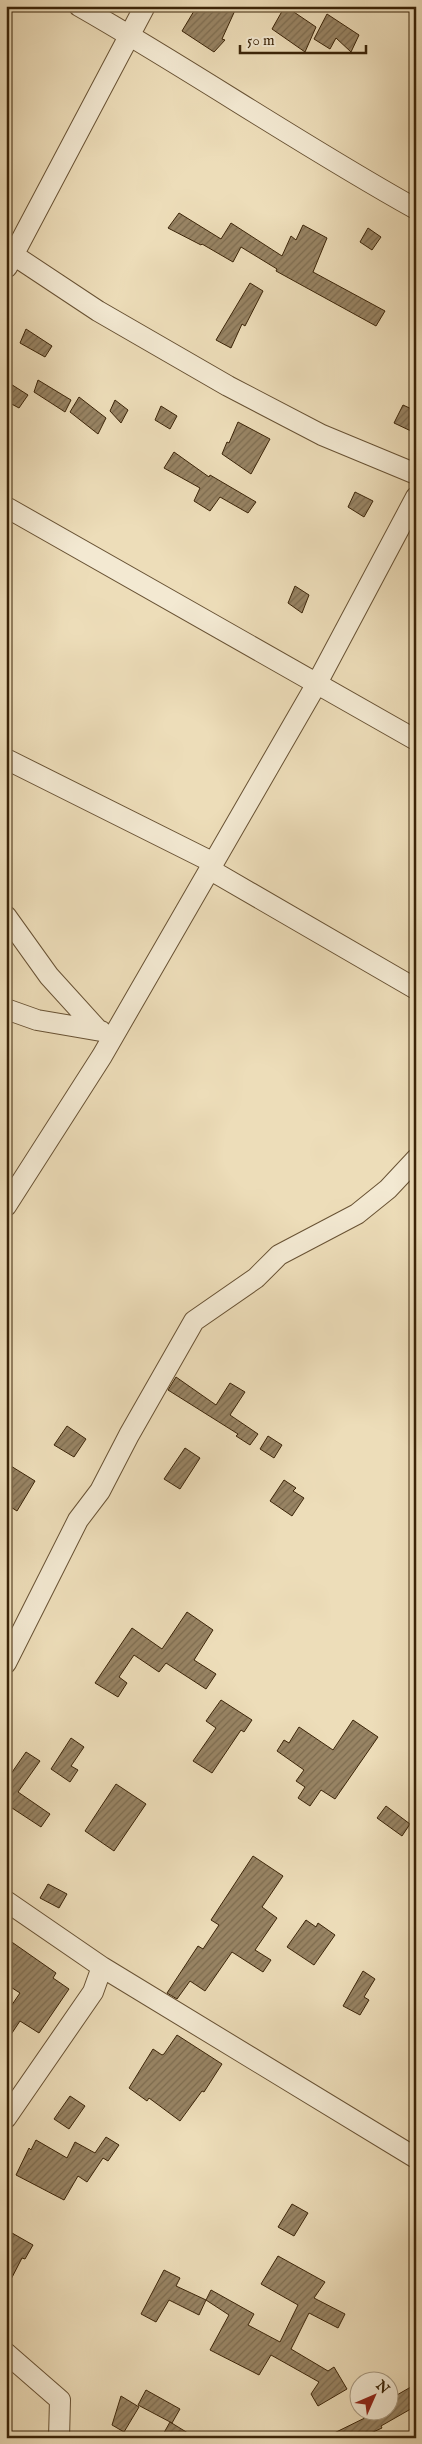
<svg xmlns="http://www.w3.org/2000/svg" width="422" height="2444" font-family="'IM FELL English',serif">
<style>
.building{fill:url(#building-hatch);stroke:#3b2408}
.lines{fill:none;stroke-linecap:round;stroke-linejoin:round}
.minor-casing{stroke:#685234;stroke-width:22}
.minor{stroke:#f3e9d2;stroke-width:20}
</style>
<defs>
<pattern id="building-hatch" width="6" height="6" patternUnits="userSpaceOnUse" patternTransform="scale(1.25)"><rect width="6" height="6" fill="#988464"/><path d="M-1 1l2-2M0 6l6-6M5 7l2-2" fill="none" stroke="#7d6c50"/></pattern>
</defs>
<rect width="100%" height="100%" fill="#edddb9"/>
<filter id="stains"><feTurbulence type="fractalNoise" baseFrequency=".004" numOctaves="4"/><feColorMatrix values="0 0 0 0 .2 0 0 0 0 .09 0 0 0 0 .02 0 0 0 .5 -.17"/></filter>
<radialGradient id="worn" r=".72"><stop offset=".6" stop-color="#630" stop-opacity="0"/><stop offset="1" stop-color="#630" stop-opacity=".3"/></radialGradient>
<path class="building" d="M 197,6 L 237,6 L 222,39 L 225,40 L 214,52 L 182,31 Z
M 285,6 L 316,27 L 305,52 L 272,29 Z
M 327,14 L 359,35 L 351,52 L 336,38 L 330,49 L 314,39 Z
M 179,213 L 221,239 L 231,223 L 282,256 L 291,236 L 296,240 L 303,225 L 327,238 L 313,272 L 385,311 L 376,326 L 276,271 L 277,269 L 241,247 L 233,262 L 202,244 L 201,245 L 168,228 Z
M 368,228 L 381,237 L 372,250 L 360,242 Z
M 250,283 L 263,291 L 245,326 L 242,324 L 231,348 L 216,340 Z
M 26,329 L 52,346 L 45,357 L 20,343 Z
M 38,380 L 71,400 L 65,412 L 34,392 Z
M 6,381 L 28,395 L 19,408 L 6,401 Z
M 79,397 L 106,418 L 98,434 L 70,412 Z
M 115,400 L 128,410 L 121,423 L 110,411 Z
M 403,405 L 416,411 L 416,422 L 411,431 L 394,423 Z
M 161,406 L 177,416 L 170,429 L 155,420 Z
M 238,422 L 270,439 L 251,474 L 222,454 L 227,442 L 229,443 Z
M 174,452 L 209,477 L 210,475 L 256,502 L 248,513 L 220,497 L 210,511 L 194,501 L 200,488 L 164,468 Z
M 355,492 L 373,501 L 364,517 L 348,507 Z
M 295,586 L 309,595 L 302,613 L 288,603 Z
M 176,1377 L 216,1405 L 230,1383 L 245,1392 L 230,1415 L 258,1434 L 250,1445 L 236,1436 L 238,1434 L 168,1390 Z
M 67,1426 L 86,1439 L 74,1457 L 54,1445 Z
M 268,1436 L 282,1445 L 274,1458 L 260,1449 Z
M 185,1448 L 200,1458 L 180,1489 L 164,1479 Z
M 6,1463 L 35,1481 L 17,1511 L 6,1504 Z
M 284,1480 L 296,1488 L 293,1491 L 304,1498 L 292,1516 L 270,1501 Z
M 187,1612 L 213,1630 L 194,1660 L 216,1674 L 206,1689 L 166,1663 L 159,1672 L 134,1655 L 119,1677 L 127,1683 L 118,1697 L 95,1683 L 132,1628 L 162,1649 Z
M 221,1700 L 252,1720 L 244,1732 L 241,1730 L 212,1773 L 193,1761 L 216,1728 L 206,1721 Z
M 353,1720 L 378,1737 L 335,1799 L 321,1790 L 310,1806 L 298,1798 L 305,1787 L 296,1781 L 304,1770 L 277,1751 L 284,1740 L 289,1743 L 299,1727 L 333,1750 Z
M 71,1738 L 84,1747 L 71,1766 L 78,1770 L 70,1782 L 51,1769 Z
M 26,1752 L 40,1761 L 18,1792 L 50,1814 L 41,1827 L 9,1806 L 6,1809 L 6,1781 Z
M 116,1784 L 146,1804 L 114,1851 L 85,1831 Z
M 386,1806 L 410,1824 L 402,1836 L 377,1818 Z
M 253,1856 L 283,1876 L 262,1907 L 277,1918 L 255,1950 L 271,1960 L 263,1972 L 232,1952 L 205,1991 L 190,1981 L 177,1999 L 167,1993 L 198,1946 L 203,1949 L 219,1925 L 211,1920 Z
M 48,1884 L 67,1894 L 59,1908 L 40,1898 Z
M 306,1920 L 316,1927 L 318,1923 L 335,1935 L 314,1965 L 287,1947 Z
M 6,1938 L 56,1973 L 53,1978 L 69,1989 L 39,2033 L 20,2021 L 6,2042 L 6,2009 L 9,2009 L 20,1993 L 6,1984 Z
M 363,1971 L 375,1979 L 364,1997 L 369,2000 L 360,2015 L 343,2006 Z
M 177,2035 L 222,2064 L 204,2092 L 202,2091 L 180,2121 L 149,2098 L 147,2101 L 129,2088 L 153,2049 L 162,2055 L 164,2054 Z
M 70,2096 L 85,2106 L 69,2129 L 54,2119 Z
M 106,2137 L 119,2145 L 108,2161 L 103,2158 L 87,2182 L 78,2176 L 64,2200 L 16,2175 L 29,2148 L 31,2150 L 36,2140 L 67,2158 L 75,2142 L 95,2153 Z
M 292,2204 L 308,2213 L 294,2236 L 278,2227 Z
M 12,2233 L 33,2245 L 25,2259 L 22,2258 L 6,2289 L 6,2244 Z
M 278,2256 L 325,2282 L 314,2298 L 345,2314 L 338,2328 L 309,2313 L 291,2349 L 328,2371 L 334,2367 L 347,2389 L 318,2406 L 311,2394 L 319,2382 L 271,2355 L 259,2375 L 210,2350 L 229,2315 L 206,2300 L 199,2315 L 169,2300 L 156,2322 L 141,2314 L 164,2270 L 180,2278 L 176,2286 L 206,2300 L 211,2290 L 254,2314 L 248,2325 L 280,2342 L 298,2305 L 261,2284 Z
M 416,2384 L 416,2406 L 381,2426 L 382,2428 L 360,2438 L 324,2438 L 377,2412 L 390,2412 L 390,2399 Z
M 146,2390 L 180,2409 L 172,2423 L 138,2405 Z
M 121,2396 L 139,2407 L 124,2432 L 112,2425 Z
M 170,2422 L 196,2438 L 161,2438 Z"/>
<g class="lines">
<defs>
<path id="minor" d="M 79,6 C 193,71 301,145 416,209
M 6,250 L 98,311 L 228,386 L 322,435 L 416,474
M 7,267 L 145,6
M 6,507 L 416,740
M 6,759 L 214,863
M 209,869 L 416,989
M 6,916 L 49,976 L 98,1030
M 6,1009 L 37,1020 L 101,1031
M 6,1206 L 102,1056 L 316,685 L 416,497
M 6,1663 L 78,1520 L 100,1491 L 129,1435 L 194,1321 L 256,1278 L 279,1255 L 357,1214 L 388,1189 L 416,1159
M 6,1901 L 102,1967 L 93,1992 L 6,2118
M 102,1967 L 416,2158
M 6,2353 L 60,2400 L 59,2438"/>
</defs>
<use href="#minor" class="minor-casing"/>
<use href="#minor" class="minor"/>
</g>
<rect width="422" height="2444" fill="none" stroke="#edddb9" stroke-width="25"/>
<rect x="8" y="8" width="407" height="2429" fill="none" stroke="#3b2408" stroke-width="2.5"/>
<rect x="12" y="12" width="397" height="2419" fill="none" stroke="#3b2408"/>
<g transform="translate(374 2396) rotate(45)"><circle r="24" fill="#f3e9d2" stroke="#a99a81"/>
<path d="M0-4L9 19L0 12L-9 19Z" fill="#8f2418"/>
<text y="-8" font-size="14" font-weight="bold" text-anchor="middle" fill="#3b2408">N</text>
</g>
<path d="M240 45v8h126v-8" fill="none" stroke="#3b2408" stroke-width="2.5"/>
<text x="247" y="45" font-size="15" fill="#3b2408" stroke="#f3e9d2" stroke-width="4" paint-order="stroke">50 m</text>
<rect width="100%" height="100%" filter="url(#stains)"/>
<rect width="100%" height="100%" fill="url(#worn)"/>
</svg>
